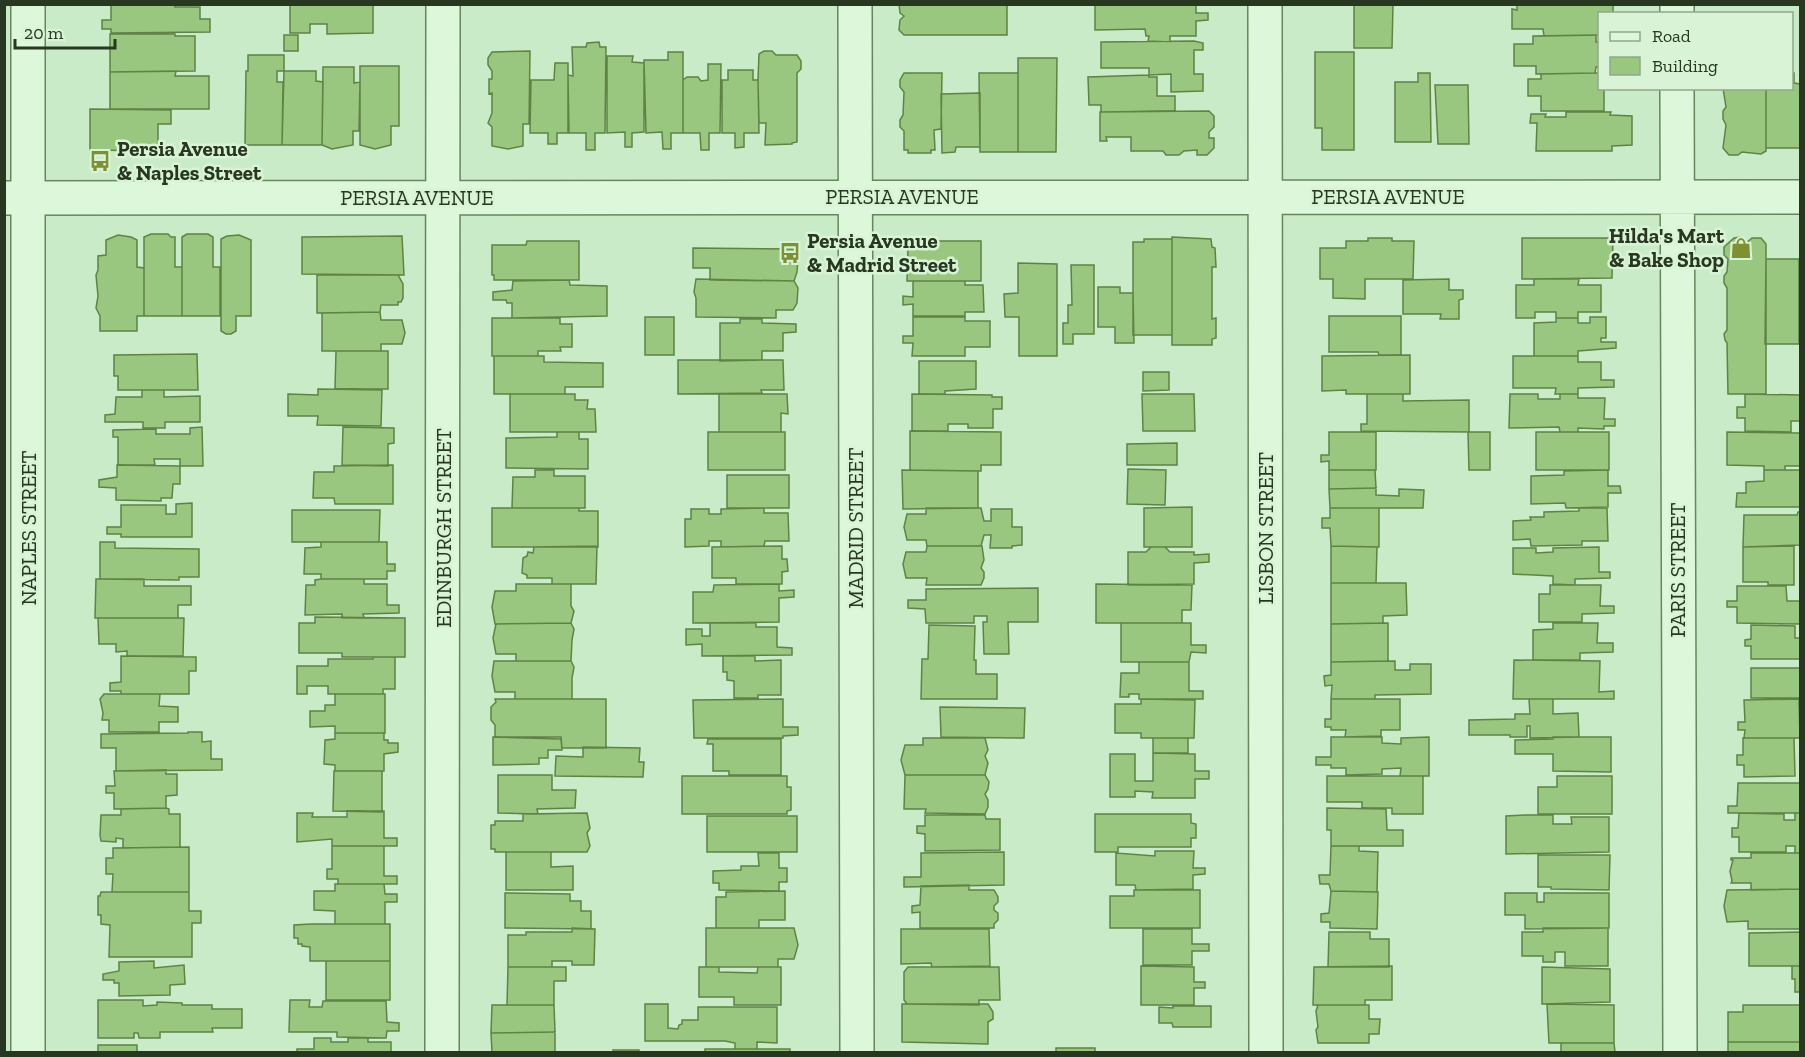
<svg xmlns="http://www.w3.org/2000/svg" width="1805" height="1057" font-family="'Zilla Slab',serif">
<style>
.building{fill:#9ac77f;stroke:#5e8345;stroke-width:1.5}
.lines{fill:none;stroke-linecap:round;stroke-linejoin:round}
.minor-casing{stroke:#68865d;stroke-width:36}
.minor{stroke:#dcf7d9;stroke-width:33}
.labels{text-anchor:middle;stroke-width:5;stroke-linejoin:round;paint-order:stroke}
.poi-label{font-size:21px;font-weight:bold;fill:#273720;stroke:#d8f3d6;text-anchor:start}
.street-label{font-size:21px;fill:#273720;stroke:#d8f3d6}
</style>
<rect width="100%" height="100%" fill="#caebc7"/>
<path class="building" d="M 111,4 L 175,4 L 175,7 L 200,7 L 200,19 L 210,19 L 210,32 L 111,33 L 111,29 L 102,29 L 102,20 L 111,20 Z
M 290,4 L 373,4 L 373,33 L 327,34 L 327,24 L 310,24 L 310,33 L 290,33 Z
M 899,4 L 1007,4 L 1007,35 L 904,35 L 899,30 L 900,20 L 904,16 L 900,13 Z
M 1095,4 L 1196,4 L 1196,13 L 1208,13 L 1208,20 L 1196,21 L 1196,36 L 1170,36 L 1170,42 L 1148,41 L 1149,36 L 1146,36 L 1145,29 L 1095,30 Z
M 1354,4 L 1393,4 L 1392,48 L 1354,48 Z
M 1517,4 L 1613,4 L 1613,14 L 1600,14 L 1600,35 L 1544,36 L 1543,29 L 1512,29 L 1512,9 L 1517,10 Z
M 110,34 L 175,34 L 175,36 L 195,36 L 195,71 L 110,72 Z
M 284,35 L 298,35 L 298,51 L 284,51 Z
M 1596,35 L 1596,42 L 1600,42 L 1600,67 L 1596,67 L 1595,73 L 1536,74 L 1536,66 L 1514,66 L 1514,44 L 1533,44 L 1533,36 Z
M 1194,41 L 1203,43 L 1203,50 L 1194,50 L 1194,74 L 1203,74 L 1203,91 L 1171,92 L 1171,74 L 1149,75 L 1149,68 L 1101,68 L 1101,42 Z
M 599,42 L 600,47 L 606,47 L 605,133 L 595,133 L 595,150 L 586,150 L 586,133 L 569,133 L 568,75 L 573,76 L 572,47 L 586,47 L 587,43 Z
M 530,51 L 529,124 L 523,124 L 523,146 L 508,149 L 492,146 L 492,127 L 488,123 L 492,113 L 492,93 L 489,94 L 489,79 L 492,79 L 492,71 L 488,65 L 488,58 L 492,52 Z
M 764,51 L 772,51 L 776,55 L 797,55 L 801,61 L 801,69 L 797,73 L 797,142 L 792,143 L 792,144 L 765,145 L 766,123 L 759,123 L 758,80 L 759,54 Z
M 668,52 L 683,52 L 683,133 L 671,133 L 671,149 L 663,149 L 662,132 L 646,133 L 644,60 L 668,60 Z
M 1315,52 L 1354,52 L 1354,150 L 1322,150 L 1322,128 L 1315,128 Z
M 248,55 L 284,55 L 284,71 L 277,71 L 277,82 L 283,82 L 282,145 L 245,145 L 246,71 L 248,71 Z
M 607,56 L 633,56 L 632,62 L 644,63 L 644,132 L 632,133 L 632,147 L 625,147 L 625,132 L 607,133 Z
M 1018,58 L 1057,58 L 1056,152 L 1018,152 Z
M 555,63 L 568,63 L 568,133 L 557,133 L 557,144 L 548,144 L 548,133 L 530,133 L 531,80 L 554,80 Z
M 708,64 L 721,64 L 720,133 L 709,133 L 709,150 L 701,150 L 700,133 L 683,133 L 683,80 L 687,77 L 698,77 L 701,81 L 708,80 Z
M 360,66 L 399,66 L 399,126 L 391,126 L 391,145 L 375,149 L 360,145 Z
M 323,67 L 354,67 L 354,83 L 360,82 L 359,131 L 353,131 L 353,145 L 332,149 L 322,145 Z
M 728,70 L 753,70 L 753,80 L 758,80 L 759,133 L 744,133 L 744,147 L 735,148 L 735,133 L 722,133 L 722,80 L 728,80 Z
M 176,71 L 175,76 L 209,76 L 209,109 L 110,109 L 110,72 Z
M 284,71 L 316,71 L 316,81 L 323,82 L 322,145 L 282,145 Z
M 904,73 L 942,73 L 941,129 L 934,130 L 935,150 L 931,150 L 931,153 L 908,153 L 908,150 L 904,150 L 904,131 L 900,127 L 900,120 L 903,115 L 904,92 L 900,87 L 900,80 Z
M 979,73 L 1018,73 L 1018,152 L 980,152 Z
M 1418,73 L 1430,73 L 1431,142 L 1395,142 L 1395,82 L 1418,82 Z
M 1595,73 L 1600,73 L 1600,88 L 1604,88 L 1604,111 L 1541,111 L 1541,96 L 1528,96 L 1528,79 L 1541,79 L 1541,74 Z
M 1792,73 L 1794,73 L 1794,83 L 1800,84 L 1800,148 L 1766,148 L 1766,88 L 1792,88 Z
M 1148,75 L 1149,77 L 1157,77 L 1157,96 L 1175,96 L 1175,111 L 1101,112 L 1101,105 L 1089,105 L 1088,77 Z
M 1435,85 L 1468,85 L 1469,144 L 1438,144 Z
M 1723,88 L 1766,88 L 1766,151 L 1761,154 L 1742,152 L 1738,155 L 1729,155 L 1723,148 L 1726,125 L 1723,119 L 1723,111 L 1726,107 Z
M 980,93 L 980,147 L 956,147 L 955,152 L 942,153 L 941,94 Z
M 90,109 L 171,110 L 171,124 L 158,124 L 158,151 L 90,150 Z
M 1209,111 L 1214,116 L 1214,127 L 1209,132 L 1209,138 L 1214,138 L 1214,148 L 1207,155 L 1197,155 L 1197,150 L 1184,151 L 1179,155 L 1166,155 L 1163,151 L 1131,151 L 1131,137 L 1106,137 L 1107,141 L 1100,141 L 1100,112 Z
M 1566,112 L 1611,112 L 1610,115 L 1632,116 L 1632,145 L 1612,146 L 1612,151 L 1536,151 L 1537,123 L 1530,123 L 1531,114 L 1546,114 L 1545,117 L 1566,117 Z
M 151,234 L 168,234 L 171,237 L 175,237 L 175,267 L 182,267 L 182,316 L 144,316 L 144,237 Z
M 187,234 L 208,234 L 213,237 L 213,267 L 220,267 L 220,316 L 182,316 L 182,237 Z
M 118,235 L 131,237 L 137,240 L 137,267 L 144,268 L 144,316 L 137,316 L 137,331 L 100,331 L 100,316 L 96,308 L 98,296 L 96,275 L 98,270 L 98,256 L 106,255 L 106,240 Z
M 239,235 L 251,240 L 251,316 L 236,316 L 236,331 L 231,334 L 226,334 L 221,331 L 221,239 L 227,236 Z
M 402,236 L 404,275 L 302,274 L 302,237 Z
M 1172,237 L 1211,239 L 1212,247 L 1215,248 L 1216,267 L 1212,267 L 1212,319 L 1216,318 L 1216,338 L 1212,339 L 1212,345 L 1172,345 Z
M 1741,237 L 1746,241 L 1746,243 L 1752,238 L 1761,238 L 1766,244 L 1766,394 L 1728,394 L 1727,343 L 1725,340 L 1724,334 L 1727,330 L 1727,288 L 1724,283 L 1724,276 L 1727,272 L 1728,259 L 1724,255 L 1724,247 L 1734,238 Z
M 1368,238 L 1392,238 L 1392,241 L 1414,241 L 1413,279 L 1365,279 L 1365,299 L 1333,298 L 1333,279 L 1320,279 L 1320,248 L 1346,248 L 1346,241 L 1368,241 Z
M 1522,238 L 1613,238 L 1612,278 L 1522,279 Z
M 1144,239 L 1172,239 L 1172,335 L 1133,335 L 1133,242 L 1144,242 Z
M 527,241 L 579,241 L 579,280 L 494,280 L 494,275 L 492,275 L 492,245 L 526,245 Z
M 929,241 L 981,241 L 981,281 L 907,281 L 908,247 L 928,247 Z
M 693,248 L 794,249 L 798,260 L 797,272 L 794,281 L 710,280 L 710,268 L 693,268 Z
M 1766,259 L 1799,259 L 1799,344 L 1765,344 Z
M 1018,263 L 1057,264 L 1057,356 L 1019,356 L 1019,317 L 1005,317 L 1004,294 L 1018,293 Z
M 1071,265 L 1094,265 L 1094,334 L 1073,334 L 1073,344 L 1063,344 L 1063,323 L 1068,323 L 1068,305 L 1072,305 Z
M 317,275 L 398,275 L 403,284 L 403,298 L 401,302 L 398,302 L 398,305 L 381,305 L 380,312 L 317,313 Z
M 696,279 L 794,281 L 798,288 L 797,303 L 793,310 L 776,310 L 776,318 L 696,317 L 696,298 L 694,292 Z
M 1449,279 L 1449,290 L 1463,290 L 1463,299 L 1459,300 L 1459,319 L 1440,319 L 1441,314 L 1403,314 L 1403,280 Z
M 1534,279 L 1579,279 L 1578,285 L 1601,285 L 1601,312 L 1578,312 L 1578,318 L 1556,318 L 1556,312 L 1535,312 L 1535,318 L 1516,318 L 1516,285 L 1534,285 Z
M 569,280 L 570,285 L 607,286 L 607,316 L 512,318 L 512,303 L 507,303 L 506,300 L 493,300 L 493,292 L 512,290 L 513,281 Z
M 913,281 L 965,281 L 965,285 L 983,285 L 984,312 L 965,312 L 965,316 L 913,316 L 913,304 L 903,305 L 903,296 L 913,297 Z
M 1098,287 L 1120,287 L 1120,293 L 1133,293 L 1134,343 L 1115,343 L 1115,327 L 1098,327 Z
M 1799,287 L 1800,287 L 1800,328 L 1799,328 Z
M 380,312 L 381,320 L 402,320 L 405,333 L 402,344 L 381,344 L 381,351 L 322,351 L 322,313 Z
M 1329,316 L 1401,316 L 1401,355 L 1379,355 L 1378,352 L 1329,352 Z
M 645,317 L 674,317 L 674,355 L 645,355 Z
M 913,317 L 965,317 L 965,321 L 990,321 L 990,347 L 965,347 L 965,356 L 912,356 L 913,343 L 903,343 L 903,336 L 913,336 Z
M 1590,317 L 1606,317 L 1606,338 L 1601,338 L 1601,342 L 1616,342 L 1616,348 L 1578,351 L 1578,356 L 1534,356 L 1534,323 L 1556,322 L 1556,318 L 1578,318 L 1578,323 L 1590,323 Z
M 492,318 L 560,318 L 560,324 L 572,324 L 572,347 L 560,347 L 561,351 L 538,351 L 538,356 L 492,356 Z
M 740,319 L 762,319 L 762,323 L 796,324 L 796,332 L 783,333 L 783,351 L 762,351 L 762,360 L 720,361 L 720,323 L 740,323 Z
M 336,351 L 388,351 L 388,389 L 335,389 Z
M 197,354 L 198,390 L 118,390 L 118,376 L 114,376 L 114,355 Z
M 1410,355 L 1410,394 L 1346,394 L 1346,390 L 1322,391 L 1322,356 Z
M 494,356 L 544,356 L 544,362 L 603,363 L 603,387 L 565,387 L 565,394 L 494,394 Z
M 1513,356 L 1578,356 L 1578,362 L 1601,362 L 1601,380 L 1614,380 L 1614,387 L 1578,388 L 1578,394 L 1555,394 L 1556,388 L 1513,388 Z
M 678,360 L 783,360 L 784,390 L 761,390 L 762,393 L 678,394 Z
M 919,361 L 976,361 L 976,389 L 945,391 L 945,394 L 919,394 Z
M 1143,372 L 1169,372 L 1169,390 L 1143,391 Z
M 318,389 L 382,390 L 381,426 L 317,425 L 318,416 L 288,416 L 288,394 L 318,395 Z
M 142,390 L 164,390 L 164,397 L 200,396 L 200,422 L 165,422 L 165,428 L 143,428 L 143,422 L 105,422 L 105,415 L 115,414 L 116,397 L 142,397 Z
M 510,394 L 575,394 L 575,400 L 588,400 L 587,409 L 595,409 L 596,432 L 510,432 Z
M 719,394 L 787,394 L 788,414 L 781,413 L 781,432 L 719,432 Z
M 912,394 L 992,395 L 992,397 L 1002,397 L 1002,409 L 993,409 L 993,428 L 968,428 L 968,424 L 948,424 L 948,431 L 912,431 Z
M 1142,394 L 1194,394 L 1195,431 L 1143,431 Z
M 1367,394 L 1403,394 L 1403,401 L 1469,400 L 1469,432 L 1361,431 L 1361,424 L 1367,424 Z
M 1510,394 L 1538,394 L 1538,399 L 1560,399 L 1560,394 L 1578,394 L 1578,398 L 1605,398 L 1604,419 L 1615,419 L 1615,426 L 1604,426 L 1604,429 L 1578,428 L 1578,432 L 1560,432 L 1559,427 L 1509,428 Z
M 1745,394 L 1800,395 L 1800,421 L 1791,421 L 1791,432 L 1745,431 L 1745,418 L 1737,418 L 1737,407 L 1745,407 Z
M 202,427 L 203,466 L 180,466 L 180,459 L 154,459 L 155,465 L 118,465 L 118,437 L 113,437 L 113,430 L 156,429 L 156,434 L 190,434 L 190,428 Z
M 343,427 L 394,428 L 394,443 L 388,444 L 388,466 L 342,465 Z
M 910,431 L 1001,432 L 1001,465 L 981,465 L 981,471 L 910,470 Z
M 557,432 L 579,432 L 579,439 L 588,439 L 588,469 L 506,468 L 506,438 L 557,437 Z
M 708,432 L 785,432 L 785,470 L 708,470 Z
M 1329,432 L 1376,432 L 1376,470 L 1329,470 L 1329,461 L 1321,462 L 1321,455 L 1329,455 Z
M 1468,432 L 1490,432 L 1490,470 L 1469,470 Z
M 1536,432 L 1609,432 L 1609,470 L 1536,470 Z
M 1727,432 L 1800,433 L 1800,466 L 1785,466 L 1785,470 L 1764,470 L 1764,466 L 1727,465 Z
M 1177,443 L 1177,465 L 1127,465 L 1127,444 Z
M 117,465 L 180,466 L 180,484 L 173,484 L 172,498 L 161,498 L 161,501 L 116,500 L 116,488 L 99,487 L 99,480 L 117,477 Z
M 393,465 L 393,504 L 335,504 L 334,498 L 313,498 L 314,472 L 334,472 L 334,466 Z
M 1128,469 L 1166,470 L 1165,505 L 1127,504 Z
M 535,470 L 554,470 L 554,476 L 585,476 L 585,508 L 512,508 L 513,477 L 535,477 Z
M 902,470 L 978,471 L 978,508 L 903,509 Z
M 1329,470 L 1375,470 L 1376,488 L 1329,489 Z
M 1608,470 L 1608,486 L 1620,486 L 1621,493 L 1608,493 L 1608,507 L 1566,508 L 1565,503 L 1531,504 L 1531,476 L 1564,475 L 1564,471 Z
M 1764,470 L 1800,470 L 1800,507 L 1736,507 L 1737,493 L 1746,493 L 1746,482 L 1764,481 Z
M 727,475 L 789,475 L 789,508 L 727,508 Z
M 1376,488 L 1376,495 L 1399,496 L 1399,489 L 1424,490 L 1423,508 L 1330,508 L 1329,489 Z
M 192,503 L 192,537 L 121,537 L 121,534 L 107,534 L 107,527 L 121,527 L 121,505 L 166,505 L 166,514 L 176,514 L 176,504 Z
M 1192,507 L 1192,547 L 1144,547 L 1144,508 Z
M 492,508 L 579,508 L 579,511 L 598,511 L 598,547 L 492,547 Z
M 764,508 L 764,513 L 788,513 L 789,541 L 765,541 L 764,546 L 721,547 L 721,541 L 709,541 L 709,546 L 685,547 L 685,519 L 691,519 L 691,509 L 709,509 L 709,514 L 721,514 L 721,509 Z
M 926,508 L 981,508 L 984,521 L 991,521 L 991,509 L 1012,509 L 1012,527 L 1022,527 L 1022,545 L 1012,546 L 1012,548 L 990,548 L 991,535 L 984,535 L 981,546 L 927,546 L 926,540 L 907,540 L 904,527 L 907,514 L 926,514 Z
M 1330,508 L 1379,508 L 1379,547 L 1331,546 L 1330,528 L 1322,528 L 1322,518 L 1330,518 Z
M 1579,508 L 1607,508 L 1608,541 L 1582,541 L 1582,545 L 1531,546 L 1530,539 L 1513,540 L 1513,521 L 1531,520 L 1530,517 L 1544,517 L 1544,512 L 1579,511 Z
M 292,510 L 380,510 L 379,542 L 292,542 Z
M 1798,512 L 1800,512 L 1800,545 L 1743,547 L 1744,515 L 1797,515 Z
M 100,542 L 115,542 L 115,548 L 199,549 L 199,577 L 179,577 L 179,580 L 100,579 Z
M 321,542 L 387,542 L 387,564 L 395,564 L 395,571 L 387,571 L 387,579 L 321,579 L 321,574 L 304,574 L 305,548 L 321,547 Z
M 597,546 L 596,584 L 552,584 L 552,578 L 527,578 L 527,575 L 522,573 L 523,558 L 527,556 L 528,552 L 533,553 L 534,547 Z
M 782,546 L 782,559 L 787,559 L 788,571 L 782,572 L 782,584 L 736,584 L 736,578 L 712,578 L 712,547 Z
M 927,546 L 982,546 L 984,560 L 981,568 L 984,572 L 984,578 L 981,585 L 926,585 L 927,578 L 906,578 L 903,564 L 906,552 L 926,552 Z
M 1331,546 L 1377,547 L 1376,583 L 1331,583 Z
M 1794,546 L 1794,585 L 1768,585 L 1768,582 L 1743,582 L 1743,547 Z
M 1151,547 L 1165,547 L 1170,552 L 1194,552 L 1194,555 L 1209,554 L 1209,562 L 1194,563 L 1194,584 L 1128,585 L 1128,552 L 1146,552 Z
M 1599,547 L 1599,572 L 1610,572 L 1610,578 L 1575,579 L 1575,585 L 1553,584 L 1553,576 L 1513,574 L 1513,548 L 1536,548 L 1536,553 L 1553,552 L 1553,548 Z
M 96,579 L 144,579 L 144,586 L 191,586 L 191,605 L 178,605 L 178,618 L 95,618 Z
M 321,579 L 364,579 L 364,584 L 387,584 L 387,605 L 399,605 L 399,613 L 363,614 L 364,618 L 342,618 L 342,614 L 305,615 L 306,585 L 315,585 L 315,580 Z
M 1331,583 L 1406,583 L 1407,615 L 1383,616 L 1383,623 L 1331,624 Z
M 516,584 L 571,584 L 571,606 L 574,611 L 571,623 L 495,624 L 492,607 L 495,591 L 516,591 Z
M 779,584 L 779,591 L 794,590 L 794,597 L 779,598 L 779,622 L 693,623 L 693,592 L 713,592 L 714,585 Z
M 1096,584 L 1192,585 L 1191,610 L 1182,610 L 1182,623 L 1096,623 Z
M 1550,585 L 1601,585 L 1600,606 L 1614,606 L 1614,613 L 1582,614 L 1582,622 L 1539,622 L 1539,594 L 1550,594 Z
M 1737,586 L 1786,586 L 1787,601 L 1800,601 L 1800,624 L 1737,623 L 1737,607 L 1727,607 L 1727,601 L 1737,601 Z
M 1038,588 L 1038,622 L 1008,622 L 1009,654 L 984,654 L 983,622 L 987,622 L 987,616 L 974,616 L 974,623 L 926,623 L 925,609 L 908,608 L 908,600 L 926,600 L 926,589 Z
M 315,617 L 405,618 L 405,657 L 342,657 L 342,653 L 299,653 L 299,623 L 315,623 Z
M 98,618 L 184,618 L 183,656 L 127,656 L 127,651 L 116,652 L 116,644 L 99,644 Z
M 571,623 L 574,629 L 572,640 L 571,661 L 516,661 L 516,654 L 496,654 L 493,638 L 496,624 Z
M 710,623 L 756,623 L 756,627 L 777,627 L 777,647 L 792,648 L 792,655 L 702,656 L 702,644 L 686,645 L 686,629 L 702,629 L 702,636 L 710,636 Z
M 1121,623 L 1191,623 L 1191,645 L 1206,645 L 1206,653 L 1191,652 L 1189,662 L 1121,662 Z
M 1388,623 L 1388,661 L 1331,662 L 1331,624 Z
M 1553,623 L 1598,623 L 1597,643 L 1613,643 L 1613,652 L 1580,653 L 1580,660 L 1533,660 L 1533,630 L 1553,629 Z
M 929,625 L 975,626 L 974,660 L 976,660 L 976,674 L 997,674 L 997,699 L 921,699 L 922,659 L 928,659 Z
M 1751,625 L 1795,626 L 1795,638 L 1800,638 L 1800,659 L 1751,659 L 1751,646 L 1745,646 L 1745,640 L 1751,639 Z
M 121,656 L 196,657 L 196,671 L 189,671 L 189,694 L 121,694 L 121,691 L 110,691 L 110,683 L 121,682 Z
M 723,656 L 755,656 L 755,661 L 781,660 L 781,695 L 758,695 L 758,698 L 734,698 L 734,681 L 727,680 L 727,672 L 723,672 Z
M 373,657 L 395,657 L 395,689 L 383,689 L 383,694 L 328,694 L 328,686 L 307,686 L 307,694 L 297,694 L 297,666 L 328,666 L 328,659 L 373,659 Z
M 1514,660 L 1600,661 L 1599,692 L 1614,691 L 1614,699 L 1513,699 Z
M 494,661 L 571,661 L 574,667 L 572,678 L 572,699 L 515,699 L 515,692 L 495,692 L 492,676 Z
M 1395,661 L 1395,670 L 1410,670 L 1410,664 L 1431,664 L 1431,694 L 1375,695 L 1375,699 L 1331,699 L 1332,685 L 1325,686 L 1324,676 L 1331,675 L 1331,662 Z
M 1139,662 L 1189,662 L 1189,691 L 1203,691 L 1203,699 L 1139,699 L 1139,694 L 1129,694 L 1129,697 L 1120,697 L 1121,673 L 1139,673 Z
M 1751,668 L 1800,668 L 1800,698 L 1751,698 Z
M 104,694 L 160,694 L 159,706 L 178,707 L 178,722 L 159,722 L 159,732 L 109,732 L 109,720 L 102,720 L 103,713 L 100,699 Z
M 335,694 L 385,694 L 385,733 L 335,733 L 335,726 L 310,727 L 310,711 L 325,711 L 325,705 L 335,705 Z
M 495,699 L 606,699 L 606,748 L 562,748 L 561,737 L 495,737 L 495,725 L 491,720 L 491,707 L 496,702 Z
M 783,699 L 783,727 L 798,727 L 798,735 L 783,736 L 783,738 L 694,738 L 693,700 Z
M 1141,699 L 1195,700 L 1194,738 L 1141,738 L 1141,733 L 1115,733 L 1115,704 L 1141,704 Z
M 1331,699 L 1400,699 L 1400,730 L 1381,730 L 1381,736 L 1345,737 L 1346,730 L 1331,730 L 1331,727 L 1325,727 L 1325,719 L 1331,719 Z
M 1529,699 L 1553,699 L 1553,714 L 1578,713 L 1579,737 L 1530,738 L 1530,726 L 1527,726 L 1527,737 L 1510,737 L 1510,735 L 1469,735 L 1469,720 L 1515,719 L 1515,714 L 1530,714 Z
M 1799,699 L 1800,738 L 1744,738 L 1745,730 L 1738,730 L 1738,722 L 1745,722 L 1744,700 Z
M 940,707 L 1025,708 L 1024,738 L 941,737 Z
M 188,732 L 202,732 L 202,742 L 211,741 L 211,759 L 222,759 L 222,770 L 116,771 L 116,748 L 101,748 L 101,734 L 188,733 Z
M 335,733 L 384,733 L 384,740 L 388,740 L 388,743 L 398,743 L 398,752 L 384,754 L 384,771 L 335,771 L 335,765 L 324,764 L 325,740 L 335,739 Z
M 493,737 L 561,739 L 562,750 L 548,750 L 548,758 L 539,758 L 539,764 L 493,765 Z
M 1331,737 L 1382,737 L 1382,743 L 1401,744 L 1401,738 L 1429,737 L 1429,776 L 1400,776 L 1401,768 L 1382,769 L 1382,774 L 1346,775 L 1346,768 L 1331,768 L 1331,765 L 1316,765 L 1316,757 L 1331,757 Z
M 1553,737 L 1611,737 L 1611,772 L 1553,771 L 1553,754 L 1515,754 L 1515,740 L 1553,739 Z
M 923,738 L 985,738 L 988,750 L 985,756 L 988,763 L 985,775 L 905,775 L 901,760 L 905,745 L 923,745 Z
M 1153,738 L 1188,738 L 1188,753 L 1153,753 Z
M 1743,738 L 1794,738 L 1795,776 L 1744,777 L 1744,765 L 1737,765 L 1737,755 L 1743,755 Z
M 708,739 L 781,739 L 781,775 L 729,775 L 729,771 L 713,771 L 713,744 L 707,744 Z
M 583,747 L 640,748 L 639,762 L 644,762 L 643,777 L 555,776 L 556,756 L 583,757 Z
M 1153,753 L 1195,754 L 1195,771 L 1209,771 L 1209,779 L 1195,779 L 1195,798 L 1152,798 L 1153,792 L 1135,791 L 1135,797 L 1110,797 L 1110,754 L 1135,754 L 1135,781 L 1153,781 Z
M 166,770 L 166,774 L 177,774 L 177,795 L 166,796 L 166,808 L 114,809 L 114,793 L 106,793 L 106,786 L 115,786 L 114,771 Z
M 334,771 L 382,771 L 382,812 L 333,811 Z
M 498,775 L 552,775 L 552,790 L 576,790 L 575,808 L 537,809 L 538,814 L 498,813 Z
M 905,775 L 985,775 L 989,782 L 988,789 L 985,794 L 988,800 L 988,807 L 985,814 L 925,813 L 926,809 L 904,809 Z
M 682,776 L 787,776 L 787,787 L 791,787 L 791,810 L 787,811 L 787,814 L 682,814 Z
M 1327,776 L 1423,776 L 1423,814 L 1392,814 L 1392,808 L 1362,808 L 1362,802 L 1327,802 Z
M 1557,776 L 1612,776 L 1612,814 L 1538,814 L 1538,787 L 1557,787 Z
M 1738,783 L 1800,783 L 1800,813 L 1728,813 L 1728,806 L 1737,806 Z
M 166,808 L 169,809 L 169,814 L 180,814 L 180,847 L 123,848 L 123,839 L 116,838 L 116,842 L 101,841 L 100,835 L 101,815 L 121,815 L 121,809 Z
M 1327,808 L 1386,809 L 1387,830 L 1403,830 L 1403,846 L 1331,846 L 1331,830 L 1327,830 Z
M 347,811 L 384,811 L 384,838 L 397,838 L 397,846 L 332,846 L 332,839 L 297,842 L 297,813 L 313,813 L 312,817 L 347,817 Z
M 587,813 L 590,828 L 587,833 L 590,846 L 587,852 L 495,852 L 495,849 L 491,849 L 491,825 L 495,825 L 495,821 L 523,821 L 523,814 Z
M 1739,813 L 1784,814 L 1784,820 L 1795,820 L 1795,813 L 1800,813 L 1800,853 L 1795,853 L 1795,846 L 1786,846 L 1786,852 L 1739,852 L 1739,837 L 1732,837 L 1732,828 L 1738,828 Z
M 1095,814 L 1191,814 L 1191,823 L 1196,824 L 1196,838 L 1191,838 L 1191,847 L 1118,847 L 1118,852 L 1095,852 Z
M 925,815 L 985,815 L 986,819 L 1000,819 L 1000,850 L 925,851 L 925,834 L 917,833 L 917,826 L 925,826 Z
M 1525,815 L 1553,815 L 1553,824 L 1572,824 L 1571,817 L 1609,817 L 1609,852 L 1506,854 L 1506,816 Z
M 707,816 L 797,816 L 797,852 L 707,852 Z
M 332,846 L 384,846 L 384,876 L 397,876 L 397,884 L 338,884 L 338,879 L 327,879 L 327,869 L 332,869 Z
M 1331,846 L 1359,846 L 1359,851 L 1378,852 L 1377,892 L 1331,891 L 1329,884 L 1320,884 L 1319,875 L 1330,875 Z
M 189,847 L 189,892 L 112,892 L 113,874 L 106,874 L 106,858 L 113,858 L 113,848 Z
M 1155,851 L 1194,851 L 1193,868 L 1205,868 L 1205,874 L 1193,875 L 1193,889 L 1136,890 L 1135,885 L 1116,885 L 1116,853 L 1155,856 Z
M 506,852 L 551,852 L 551,867 L 573,866 L 573,890 L 506,890 Z
M 1004,852 L 1004,885 L 904,887 L 904,877 L 921,877 L 921,853 Z
M 758,853 L 779,853 L 779,868 L 787,868 L 787,882 L 779,882 L 779,891 L 719,890 L 719,883 L 713,883 L 713,871 L 741,870 L 741,866 L 759,866 Z
M 1751,853 L 1800,853 L 1800,889 L 1751,890 L 1751,883 L 1731,883 L 1732,881 L 1730,871 L 1733,860 L 1731,860 L 1731,858 L 1751,858 Z
M 1538,855 L 1610,855 L 1609,890 L 1551,889 L 1551,887 L 1538,887 Z
M 335,884 L 384,884 L 385,894 L 397,894 L 397,902 L 385,902 L 385,924 L 335,924 L 335,911 L 314,910 L 314,891 L 335,891 Z
M 969,885 L 969,890 L 994,890 L 998,897 L 998,902 L 994,906 L 994,910 L 998,913 L 998,920 L 994,924 L 994,928 L 920,928 L 920,912 L 912,913 L 912,906 L 920,905 L 921,886 Z
M 1800,889 L 1800,929 L 1748,929 L 1748,921 L 1727,922 L 1724,906 L 1727,890 Z
M 1134,890 L 1200,890 L 1200,928 L 1110,928 L 1110,896 L 1134,896 Z
M 785,891 L 785,920 L 759,920 L 759,928 L 716,928 L 716,897 L 726,897 L 726,892 Z
M 1331,891 L 1378,892 L 1377,929 L 1330,928 L 1330,922 L 1321,922 L 1321,914 L 1329,913 Z
M 101,892 L 189,892 L 189,911 L 201,911 L 201,923 L 192,923 L 192,957 L 109,957 L 110,925 L 101,924 L 101,915 L 98,915 L 98,896 L 100,896 Z
M 505,893 L 570,894 L 570,901 L 581,901 L 581,911 L 591,911 L 591,929 L 505,928 Z
M 1505,893 L 1537,893 L 1537,902 L 1544,902 L 1544,893 L 1609,893 L 1609,928 L 1525,929 L 1525,915 L 1505,915 Z
M 311,924 L 390,924 L 390,961 L 310,961 L 310,947 L 302,946 L 302,944 L 298,944 L 298,938 L 294,938 L 294,925 Z
M 572,928 L 595,929 L 594,965 L 572,965 L 572,961 L 552,961 L 552,967 L 508,967 L 508,935 L 526,935 L 526,932 L 572,932 Z
M 706,928 L 794,928 L 798,945 L 794,959 L 778,959 L 778,967 L 706,967 Z
M 1543,928 L 1608,928 L 1608,966 L 1565,966 L 1565,952 L 1555,952 L 1555,962 L 1543,962 L 1543,956 L 1522,956 L 1522,932 L 1543,932 Z
M 901,929 L 989,929 L 990,966 L 932,967 L 931,963 L 901,964 Z
M 1143,929 L 1192,929 L 1192,944 L 1209,944 L 1209,951 L 1192,951 L 1192,965 L 1143,965 Z
M 1329,932 L 1370,932 L 1370,939 L 1389,939 L 1389,967 L 1328,967 Z
M 1800,932 L 1800,966 L 1749,966 L 1749,933 Z
M 154,961 L 154,968 L 184,965 L 185,984 L 170,985 L 170,995 L 119,996 L 119,983 L 114,983 L 114,980 L 103,980 L 103,974 L 119,971 L 119,962 Z
M 326,961 L 390,961 L 390,1000 L 326,1000 Z
M 1141,966 L 1194,967 L 1194,982 L 1205,982 L 1205,988 L 1194,988 L 1194,1005 L 1141,1005 Z
M 1392,966 L 1392,1000 L 1365,1000 L 1365,1005 L 1313,1005 L 1314,967 Z
M 1792,966 L 1800,966 L 1800,992 L 1795,992 L 1795,979 L 1792,979 Z
M 508,967 L 566,967 L 566,981 L 554,981 L 554,1005 L 507,1005 Z
M 699,967 L 719,967 L 719,972 L 757,973 L 758,967 L 781,967 L 781,1005 L 734,1005 L 734,997 L 699,997 Z
M 908,967 L 999,967 L 1000,1000 L 979,1000 L 979,1005 L 907,1004 L 904,1000 L 904,972 Z
M 1542,967 L 1610,969 L 1610,1002 L 1542,1004 Z
M 98,1000 L 143,1000 L 143,1006 L 157,1005 L 157,1002 L 182,1003 L 182,1005 L 212,1005 L 212,1009 L 242,1009 L 242,1028 L 212,1028 L 213,1032 L 160,1032 L 160,1038 L 139,1038 L 138,1033 L 134,1033 L 134,1038 L 98,1038 Z
M 290,1000 L 310,1000 L 309,1007 L 322,1007 L 323,1001 L 386,1001 L 387,1022 L 399,1023 L 399,1031 L 387,1031 L 386,1038 L 337,1037 L 337,1032 L 289,1032 Z
M 645,1004 L 668,1004 L 668,1028 L 678,1029 L 679,1025 L 682,1024 L 682,1020 L 698,1020 L 698,1007 L 777,1007 L 777,1043 L 757,1042 L 757,1049 L 735,1049 L 735,1043 L 725,1041 L 645,1041 Z
M 902,1004 L 988,1004 L 993,1012 L 993,1019 L 988,1022 L 988,1044 L 902,1042 Z
M 1547,1004 L 1614,1005 L 1614,1043 L 1549,1043 Z
M 492,1005 L 554,1005 L 555,1032 L 491,1033 Z
M 1318,1005 L 1369,1005 L 1369,1019 L 1380,1019 L 1379,1034 L 1369,1034 L 1369,1043 L 1318,1043 L 1316,1030 L 1318,1027 L 1316,1011 Z
M 1743,1005 L 1800,1005 L 1800,1042 L 1728,1042 L 1728,1012 L 1743,1012 Z
M 1173,1006 L 1211,1006 L 1211,1027 L 1173,1027 L 1172,1023 L 1159,1023 L 1159,1007 L 1173,1008 Z
M 555,1032 L 555,1052 L 492,1052 L 491,1033 Z
M 314,1038 L 331,1038 L 331,1042 L 348,1042 L 348,1038 L 368,1038 L 368,1042 L 391,1042 L 391,1052 L 297,1052 L 297,1049 L 314,1049 Z
M 1728,1042 L 1800,1042 L 1800,1052 L 1728,1052 Z
M 1561,1043 L 1614,1043 L 1615,1052 L 1561,1052 Z
M 98,1045 L 137,1045 L 137,1052 L 98,1052 Z
M 1056,1048 L 1095,1048 L 1095,1052 L 1056,1052 Z
M 705,1049 L 790,1049 L 790,1052 L 705,1052 Z
M 613,1050 L 639,1050 L 639,1052 L 613,1052 Z"/>
<g class="lines">
<defs>
<path id="minor" d="M 28,4 L 28,1052
M 855,4 L 857,1052
M 1265,4 L 1266,1052
M 1677,14 L 1677,4
M 1677,88 L 1680,1052
M 4,198 L 1800,197
M 442,1052 L 443,4"/>
</defs>
<use href="#minor" class="minor-casing"/>
<use href="#minor" class="minor"/>
</g>
<defs>
<symbol id="bus-bare" viewBox="-9 -9 18 18"><path d="M-5-6H5V4H4V6H2V4H-2V6H-4V4H-5ZM-3.5-4V0h7V-4ZM-3.5 1.2v1.5H-2V1.2ZM2 1.2v1.5H3.5V1.2Z" fill="#7e9031" stroke="#d8f3d6" stroke-width="2.5" paint-order="stroke"/></symbol>
<symbol id="shop-bare" viewBox="-9 -9 18 18"><path d="M-5-2.5h2.3a2.7 3.5 0 0 1 5.4 0H5L5.5 6h-11ZM-1.5-2.5h3a1.5 2.3 0 0 0-3 0Z" fill="#7e9031" stroke="#d8f3d6" stroke-width="2.5" paint-order="stroke"/></symbol>
</defs>
<g fill-rule="evenodd">
<use href="#bus-bare" x="85" y="146" width="30" height="30"/>
<use href="#shop-bare" x="1726" y="233" width="30" height="30"/>
<use href="#bus-bare" x="775" y="238" width="30" height="30"/>
</g>
<g class="labels">
<g class="poi-label">
<text x="117" y="156">Persia Avenue<tspan x="117" dy="24">&amp; Naples Street</tspan></text>
<text x="1724" y="243" text-anchor="end">Hilda's Mart<tspan x="1724" dy="24">&amp; Bake Shop</tspan></text>
<text x="807" y="248">Persia Avenue<tspan x="807" dy="24">&amp; Madrid Street</tspan></text>
</g>
<g class="street-label">
<text x="902" y="204">PERSIA AVENUE</text>
<text x="1388" y="204">PERSIA AVENUE</text>
<text x="417" y="205">PERSIA AVENUE</text>
<text transform="translate(29 528) rotate(-90)" y="7">NAPLES STREET</text>
<text transform="translate(444 528) rotate(-90)" y="7">EDINBURGH STREET</text>
<text transform="translate(856 528) rotate(-90)" y="7">MADRID STREET</text>
<text transform="translate(1266 528) rotate(-90)" y="7">LISBON STREET</text>
<text transform="translate(1678 570) rotate(-90)" y="7">PARIS STREET</text>
</g>
</g>
<rect width="1805" height="1057" fill="none" stroke="#273720" stroke-width="12"/>
<rect x="1598" y="12" width="195" height="78" fill="#d8f3d6" stroke="#91a88d" stroke-width="1.5"/>
<rect x="1610" y="32" width="30" height="9" fill="#dcf7d9" stroke="#91a88d" stroke-width="1.5"/>
<text x="1652" y="42" font-size="18" fill="#273720">Road</text>
<rect x="1610" y="57" width="30" height="18" fill="#9ac77f" stroke="#91a88d" stroke-width="1.5"/>
<text x="1652" y="72" font-size="18" fill="#273720">Building</text>
<path d="M15 39v9h100v-9" fill="none" stroke="#273720" stroke-width="3"/>
<text x="24" y="39" font-size="18" fill="#273720" stroke="#d8f3d6" stroke-width="4.5" paint-order="stroke">20 m</text>
</svg>
